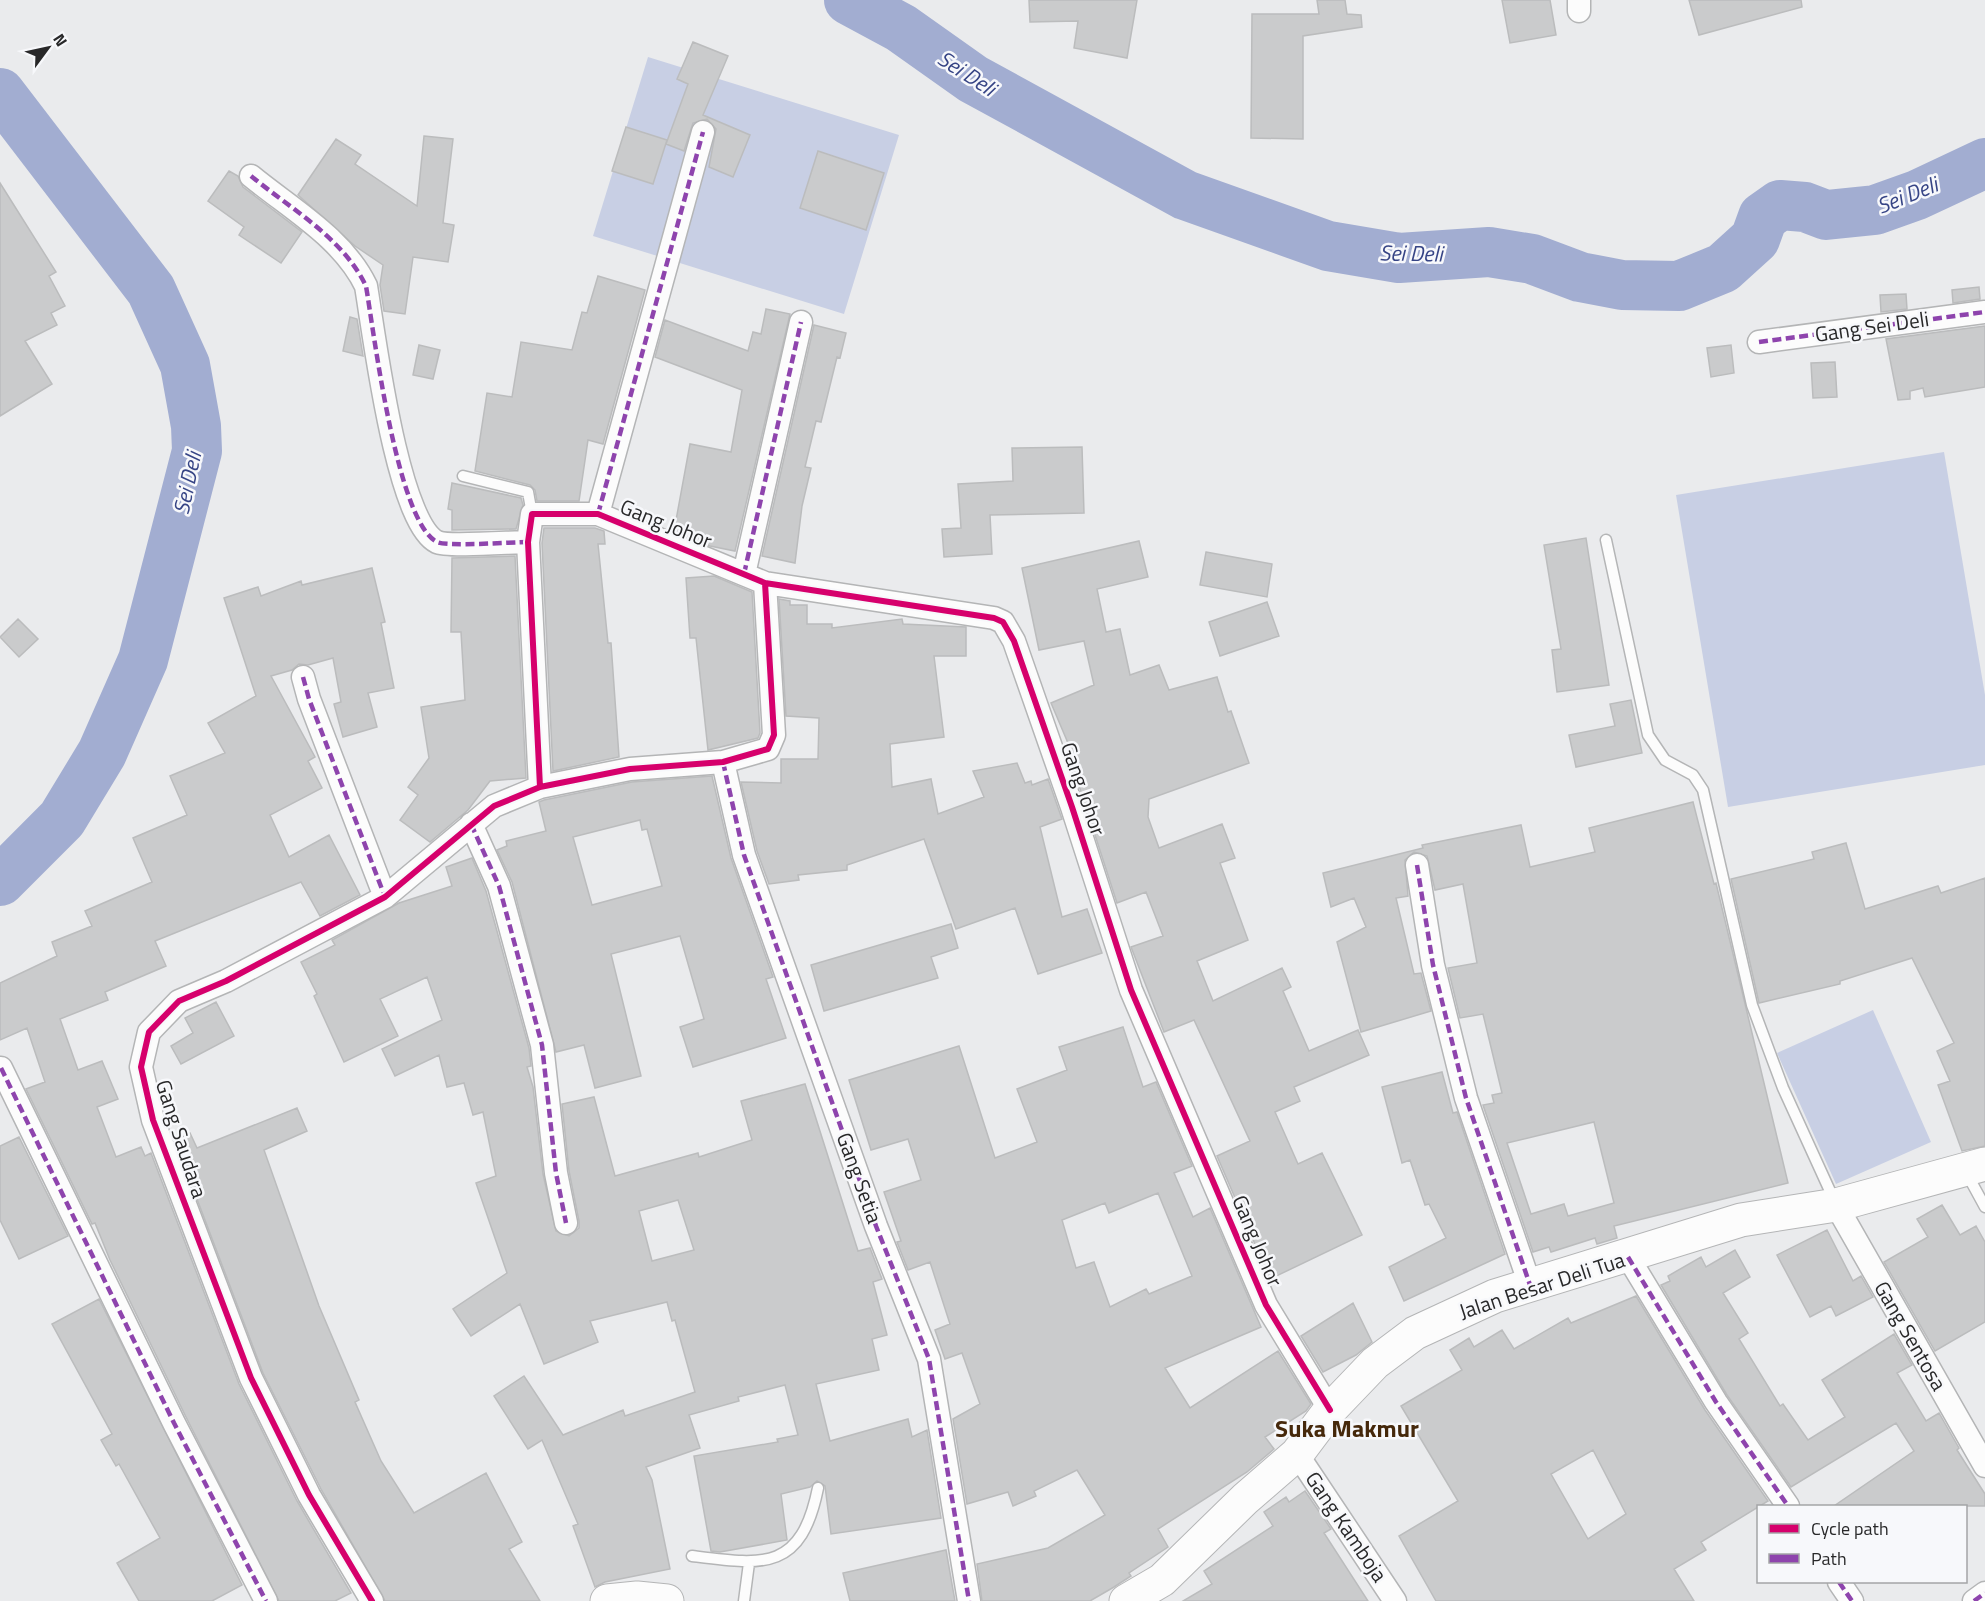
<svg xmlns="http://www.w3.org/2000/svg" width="1985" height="1601" font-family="'Titillium Web',sans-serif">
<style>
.green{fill:#c8cfe4}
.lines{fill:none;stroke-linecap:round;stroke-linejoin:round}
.river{stroke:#a2add1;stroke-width:50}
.building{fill:#cacbcc;stroke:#bbbcbd;stroke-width:1.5;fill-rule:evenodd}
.service-casing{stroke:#b4b5b6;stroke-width:13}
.minor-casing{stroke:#b4b5b6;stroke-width:25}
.primary-casing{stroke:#b4b5b6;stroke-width:35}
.service{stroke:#fcfcfc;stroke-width:10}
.minor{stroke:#fcfcfc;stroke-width:22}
.primary{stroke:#fcfcfc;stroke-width:33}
.quiet{stroke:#8e44ad;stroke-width:4.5;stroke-dasharray:9 4.5;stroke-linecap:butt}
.cycleway-casing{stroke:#f7f8fb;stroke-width:10}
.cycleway{stroke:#d6006c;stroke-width:6}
.labels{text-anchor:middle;stroke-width:5;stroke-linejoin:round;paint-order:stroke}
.street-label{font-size:21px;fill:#282829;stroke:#f7f8fb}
.water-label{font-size:22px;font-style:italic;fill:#364485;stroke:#f7f8fb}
.quarter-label{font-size:24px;font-weight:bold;fill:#45280b;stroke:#f7f8fb}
</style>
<rect width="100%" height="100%" fill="#eaebed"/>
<path class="green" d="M 648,57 L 899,135 L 844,314 L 593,236 Z
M 1944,452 L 1985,695 L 1985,765 L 1728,807 L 1676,495 Z
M 1873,1010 L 1931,1142 L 1836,1184 L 1777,1053 Z"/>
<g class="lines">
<path class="river" d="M 849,0 L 901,28 L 973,79 L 1185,195 L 1328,246 L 1399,258 L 1489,252 L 1532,259 L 1580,277 L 1622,285 L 1679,286 L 1723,268 L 1755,239 L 1763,217 L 1780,205 L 1805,207 L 1826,215 L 1875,210 L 1917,195 L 1985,163
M 0,93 L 151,290 L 185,365 L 196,426 L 197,451 L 143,660 L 102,753 L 62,819 L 0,881"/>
</g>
<path class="building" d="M 1029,0 L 1137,0 L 1127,58 L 1074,48 L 1078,21 L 1030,22 Z
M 1317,0 L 1345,0 L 1347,14 L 1361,15 L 1362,27 L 1303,36 L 1303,139 L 1251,138 L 1252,14 L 1319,14 Z
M 1502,0 L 1550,0 L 1556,35 L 1510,43 Z
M 1689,0 L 1801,0 L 1802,7 L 1699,35 Z
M 693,42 L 728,56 L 703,115 L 750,135 L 733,177 L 709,167 L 716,129 L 707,119 L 693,123 L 684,151 L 666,144 L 688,84 L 677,79 Z
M 626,127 L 667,140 L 653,184 L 612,171 Z
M 424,136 L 453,139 L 443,223 L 454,225 L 448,262 L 413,257 L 405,314 L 384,311 L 380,285 L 383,265 L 355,246 L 298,195 L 336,139 L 361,155 L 355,164 L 417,206 Z
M 818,151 L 884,173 L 866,230 L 800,208 Z
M 229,171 L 238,176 L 243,187 L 302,232 L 281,263 L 239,235 L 244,227 L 208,201 Z
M 0,183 L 56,272 L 49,276 L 65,306 L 51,313 L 57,325 L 25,341 L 52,384 L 0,416 Z
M 598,276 L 645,290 L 603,444 L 588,440 L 579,501 L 537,501 L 535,490 L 530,485 L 475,471 L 487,393 L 512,397 L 521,342 L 572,350 L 582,312 L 587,313 Z
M 1979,287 L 1980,299 L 1953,303 L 1952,290 Z
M 1906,294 L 1907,309 L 1881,312 L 1880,295 Z
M 766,309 L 790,314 L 735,551 L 710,546 L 674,531 L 690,444 L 731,452 L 742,390 L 655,357 L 665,320 L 748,351 L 753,332 L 761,334 Z
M 350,317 L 357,319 L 363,356 L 343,351 Z
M 814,325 L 846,333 L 840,358 L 837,357 L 821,422 L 816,421 L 805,467 L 811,468 L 802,506 L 795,563 L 762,556 Z
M 1985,326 L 1985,387 L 1925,397 L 1923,388 L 1910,391 L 1910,399 L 1898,400 L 1886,339 Z
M 419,345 L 440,350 L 433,379 L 413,375 Z
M 1731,345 L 1734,373 L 1711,377 L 1707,348 Z
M 1835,362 L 1837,397 L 1813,398 L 1811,363 Z
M 1082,447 L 1084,513 L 990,515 L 992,554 L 944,557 L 942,529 L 961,528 L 958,484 L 1013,481 L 1012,448 Z
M 452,483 L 521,498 L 523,505 L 516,529 L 452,530 L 452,510 L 448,509 Z
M 544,528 L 595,528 L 604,531 L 605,544 L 598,544 L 608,643 L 611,643 L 619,757 L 553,771 L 542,543 Z
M 1586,538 L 1609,685 L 1557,692 L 1552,650 L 1561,649 L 1544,545 Z
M 1139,541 L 1148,577 L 1097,589 L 1106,632 L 1120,629 L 1130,675 L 1159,665 L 1169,690 L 1217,677 L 1228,712 L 1231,711 L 1249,763 L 1149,799 L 1148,817 L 1159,848 L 1222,824 L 1235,858 L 1220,863 L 1248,940 L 1197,961 L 1213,1001 L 1282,968 L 1291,987 L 1283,991 L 1309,1051 L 1358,1030 L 1369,1055 L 1294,1087 L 1300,1101 L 1275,1112 L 1298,1164 L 1322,1153 L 1362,1235 L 1270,1279 L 1217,1156 L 1250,1141 L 1194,1020 L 1164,1032 L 1131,947 L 1163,936 L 1146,892 L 1117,903 L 1074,770 L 1079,769 L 1051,703 L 1094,685 L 1084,641 L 1039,650 L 1022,568 Z
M 1206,552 L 1272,564 L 1267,597 L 1200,585 Z
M 515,556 L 526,778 L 490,781 L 468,810 L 430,842 L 400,820 L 418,795 L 408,787 L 429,758 L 421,707 L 465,700 L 461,632 L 451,632 L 452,558 Z
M 372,568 L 385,622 L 381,623 L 394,688 L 368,693 L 377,727 L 343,737 L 334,704 L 341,702 L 333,658 L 308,665 L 299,664 L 292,670 L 271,676 L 315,757 L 308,761 L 322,788 L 270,815 L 289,857 L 329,835 L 360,895 L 320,916 L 301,882 L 155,941 L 166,966 L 105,992 L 108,1000 L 60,1019 L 78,1070 L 102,1061 L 118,1099 L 97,1107 L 116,1157 L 141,1147 L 145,1156 L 151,1153 L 239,1384 L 297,1501 L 351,1593 L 335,1601 L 279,1601 L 186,1417 L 110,1260 L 95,1223 L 92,1224 L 26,1089 L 45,1082 L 27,1028 L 0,1040 L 0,983 L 57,956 L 52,942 L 92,926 L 85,911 L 152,882 L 133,838 L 187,815 L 170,776 L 225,753 L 208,723 L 256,696 L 224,598 L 258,587 L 261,596 L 301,581 L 302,585 Z
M 714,576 L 752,592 L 760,733 L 758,738 L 708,750 L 696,638 L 690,638 L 686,578 Z
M 779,599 L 790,601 L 790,605 L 807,605 L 807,624 L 832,624 L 832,628 L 902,619 L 903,624 L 966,627 L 966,656 L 934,656 L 944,737 L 890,744 L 892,787 L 931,779 L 938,814 L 984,797 L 973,771 L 1017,763 L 1025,783 L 1031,781 L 1032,785 L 1048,779 L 1062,819 L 1040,827 L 1062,917 L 1087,909 L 1102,953 L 1038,974 L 1015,908 L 956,929 L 924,839 L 847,865 L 847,870 L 798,875 L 799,880 L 769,884 L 757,851 L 741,782 L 781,783 L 781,759 L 818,759 L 819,718 L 786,716 Z
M 1267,602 L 1279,636 L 1220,656 L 1209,622 Z
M 18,619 L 38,639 L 19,657 L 0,637 Z
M 1631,700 L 1642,753 L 1576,767 L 1569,735 L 1615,726 L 1610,704 Z
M 712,776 L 731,858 L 773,977 L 766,979 L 786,1038 L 693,1067 L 680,1027 L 704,1019 L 680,936 L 638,947 L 611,954 L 641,1076 L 595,1088 L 584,1045 L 556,1052 L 512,882 L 497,850 L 507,846 L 506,841 L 546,831 L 539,802 L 544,800 L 632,782 ZM 640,820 L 642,830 L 647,829 L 662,886 L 592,905 L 573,837 Z
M 1693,802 L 1714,884 L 1716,883 L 1788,1183 L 1614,1226 L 1617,1238 L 1597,1244 L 1595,1238 L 1551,1252 L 1549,1247 L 1533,1252 L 1483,1105 L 1494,1103 L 1492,1095 L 1502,1093 L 1483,1014 L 1460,1018 L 1448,968 L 1477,963 L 1463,884 L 1435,890 L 1427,856 L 1414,852 L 1405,860 L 1408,896 L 1396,898 L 1414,974 L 1421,973 L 1431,1011 L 1361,1032 L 1337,942 L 1366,927 L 1354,898 L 1331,907 L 1323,873 L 1423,848 L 1422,845 L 1521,825 L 1530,867 L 1595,852 L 1589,828 ZM 1594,1122 L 1614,1203 L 1568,1216 L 1564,1204 L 1531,1214 L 1507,1143 Z
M 1846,843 L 1865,909 L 1938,886 L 1941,893 L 1985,878 L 1985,1146 L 1962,1151 L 1938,1085 L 1950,1081 L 1937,1051 L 1954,1043 L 1912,958 L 1840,981 L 1840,984 L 1759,1003 L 1731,879 L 1814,859 L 1812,852 Z
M 472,858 L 486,891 L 529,1048 L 531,1066 L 527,1067 L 533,1087 L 543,1174 L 556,1231 L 569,1236 L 579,1228 L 579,1221 L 569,1171 L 562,1104 L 594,1097 L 615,1176 L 698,1153 L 699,1157 L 752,1140 L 741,1101 L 805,1084 L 858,1251 L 870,1248 L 882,1279 L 873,1282 L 887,1335 L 872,1339 L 879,1370 L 816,1384 L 830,1441 L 908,1419 L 912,1437 L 927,1430 L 941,1518 L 831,1534 L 825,1486 L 817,1481 L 810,1487 L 781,1494 L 787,1540 L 720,1552 L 711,1551 L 694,1456 L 778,1442 L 777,1439 L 798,1435 L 785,1385 L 738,1397 L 739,1401 L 689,1415 L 700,1448 L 646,1467 L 652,1480 L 670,1569 L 605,1582 L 595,1587 L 573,1526 L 578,1524 L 542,1440 L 528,1449 L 494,1396 L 524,1376 L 563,1435 L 623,1410 L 625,1416 L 695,1392 L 675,1320 L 672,1321 L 667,1302 L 590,1321 L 598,1342 L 544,1364 L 520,1304 L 471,1336 L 453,1309 L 507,1273 L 476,1183 L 496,1176 L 483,1112 L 473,1115 L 464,1083 L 447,1087 L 439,1055 L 395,1076 L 382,1049 L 442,1020 L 427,977 L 380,999 L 398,1036 L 344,1062 L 314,996 L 317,994 L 301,962 L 335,945 L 332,940 L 399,903 L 452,886 L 446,867 ZM 678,1200 L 694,1250 L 652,1261 L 639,1211 Z
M 951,924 L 958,948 L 931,957 L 938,978 L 824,1011 L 811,965 Z
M 216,1002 L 234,1036 L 181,1064 L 171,1046 L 193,1033 L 185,1018 Z
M 1123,1027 L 1143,1087 L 1156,1082 L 1192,1166 L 1174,1173 L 1193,1217 L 1210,1208 L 1261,1327 L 1165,1368 L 1190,1408 L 1278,1351 L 1311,1404 L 1306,1411 L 1265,1437 L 1274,1449 L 1247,1472 L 1158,1529 L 1168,1547 L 1129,1573 L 1131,1576 L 1114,1587 L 1090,1601 L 982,1601 L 977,1564 L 1048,1548 L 1105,1515 L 1077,1470 L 1034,1491 L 1036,1496 L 1013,1506 L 1008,1492 L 967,1504 L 953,1419 L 980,1404 L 962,1353 L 945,1359 L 935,1330 L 950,1324 L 930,1262 L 908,1270 L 897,1242 L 901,1241 L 884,1192 L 921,1180 L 908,1139 L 871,1150 L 849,1080 L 959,1046 L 995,1158 L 1037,1142 L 1017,1089 L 1067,1070 L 1059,1047 ZM 1158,1193 L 1192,1276 L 1149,1294 L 1146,1289 L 1110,1307 L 1094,1262 L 1076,1268 L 1062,1220 L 1105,1203 L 1109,1213 Z
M 1442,1072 L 1453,1113 L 1457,1112 L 1505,1254 L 1404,1301 L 1389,1267 L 1446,1238 L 1429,1204 L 1425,1205 L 1410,1160 L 1402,1163 L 1382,1087 Z
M 297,1108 L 307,1131 L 264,1150 L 319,1306 L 359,1400 L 355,1402 L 381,1461 L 414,1513 L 486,1473 L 522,1542 L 509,1549 L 540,1601 L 385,1601 L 321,1489 L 263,1373 L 175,1141 L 190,1133 L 197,1148 Z
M 19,1137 L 68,1236 L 19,1259 L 0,1220 L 0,1146 Z
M 1942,1205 L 1960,1235 L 1976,1226 L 1985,1242 L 1985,1322 L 1935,1351 L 1884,1262 L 1928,1237 L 1917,1219 Z
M 1827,1230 L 1853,1281 L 1861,1276 L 1873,1297 L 1836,1316 L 1831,1306 L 1810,1317 L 1777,1255 Z
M 1735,1250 L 1750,1277 L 1723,1293 L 1748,1333 L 1739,1339 L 1780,1406 L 1783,1404 L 1808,1440 L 1845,1417 L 1822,1380 L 1894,1334 L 1912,1365 L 1897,1373 L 1926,1421 L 1939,1413 L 1959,1448 L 1957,1450 L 1985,1494 L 1985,1506 L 1834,1506 L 1914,1451 L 1896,1423 L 1791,1487 L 1727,1395 L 1661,1285 L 1670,1281 L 1668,1276 L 1701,1257 L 1706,1267 Z
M 1636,1296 L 1705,1410 L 1768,1501 L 1701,1542 L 1706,1550 L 1674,1569 L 1694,1601 L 1436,1601 L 1399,1536 L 1458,1501 L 1401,1406 L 1462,1370 L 1450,1350 L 1469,1338 L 1474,1347 L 1502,1330 L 1514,1349 L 1568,1318 L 1571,1323 ZM 1593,1450 L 1626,1514 L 1588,1539 L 1551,1474 Z
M 99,1299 L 242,1585 L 212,1601 L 139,1601 L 117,1563 L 160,1538 L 119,1464 L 116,1466 L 101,1440 L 112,1434 L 52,1324 Z
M 1353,1303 L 1372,1342 L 1356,1355 L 1323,1372 L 1301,1336 Z
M 1305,1491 L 1331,1529 L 1324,1533 L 1368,1601 L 1183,1601 L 1212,1584 L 1204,1571 L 1273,1526 L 1264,1512 L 1286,1497 L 1289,1502 Z
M 946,1550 L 955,1601 L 850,1601 L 843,1573 Z"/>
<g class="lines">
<defs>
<path id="service" d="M 463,476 L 528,492 L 532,514
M 1606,540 L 1648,735 L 1665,760 L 1693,775 L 1703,790 L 1752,1005 L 1783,1088 L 1835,1202
M 1967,1174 L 1985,1207
M 692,1556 C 763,1565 801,1572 818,1488
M 744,1601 L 749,1563"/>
<path id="minor" d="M 1579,0 L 1579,11
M 251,176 C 291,209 343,238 366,286 C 374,333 397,522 437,542 C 448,547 512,542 528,542
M 1759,342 L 1985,312
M 598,514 L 703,132
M 744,574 L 801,322
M 303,677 L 309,699 L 385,897
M 723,762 L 744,855 L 876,1226 L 929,1359 L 969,1601
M 540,787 L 528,542 L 532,514 L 598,514 L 765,583 L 994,618 L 1003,622 L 1014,641 L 1072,807 L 1131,990 L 1266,1305 L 1330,1410
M 471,824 L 499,886 L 542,1045 L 556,1173 L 566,1223
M 1417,865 L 1433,965 L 1466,1098 L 1530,1285
M 1,1068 L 174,1423 L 266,1601
M 1836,1205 L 1985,1466
M 1628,1257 L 1716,1402 L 1788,1506
M 1297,1454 L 1395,1601
M 1839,1582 L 1852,1601
M 372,1601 L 309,1495 L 251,1378 L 153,1120 L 141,1067 L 149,1032 L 179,1001 L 226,981 L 385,897 L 494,806 L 540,787 L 630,769 L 723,762 L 768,749 L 774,735 L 765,583
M 1974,1601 L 1985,1593"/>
<path id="primary" d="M 607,1601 L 637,1598 L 667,1601
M 1126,1601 L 1162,1580 L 1245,1499 L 1297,1454 L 1330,1410 L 1375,1363 L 1415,1333 L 1495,1296 L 1741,1220 L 1836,1205 L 1985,1164"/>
</defs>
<use href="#service" class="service-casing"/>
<use href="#minor" class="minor-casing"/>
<use href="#primary" class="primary-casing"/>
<use href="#service" class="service"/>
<use href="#minor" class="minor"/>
<use href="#primary" class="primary"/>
<path class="quiet" d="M 251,176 C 291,209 343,238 366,286 C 374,333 397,522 437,542 C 448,547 512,542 528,542
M 1759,342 L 1985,312
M 598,514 L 703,132
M 744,574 L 801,322
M 303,677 L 309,699 L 385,897
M 723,762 L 744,855 L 876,1226 L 929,1359 L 969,1601
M 471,824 L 499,886 L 542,1045 L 556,1173 L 566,1223
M 1417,865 L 1433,965 L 1466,1098 L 1530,1285
M 1,1068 L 174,1423 L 266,1601
M 1628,1257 L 1716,1402 L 1788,1506
M 1839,1582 L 1852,1601
M 1974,1601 L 1985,1593"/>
<defs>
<path id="cycleway" d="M 540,787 L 528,542 L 532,514 L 598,514 L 765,583 L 994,618 L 1003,622 L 1014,641 L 1072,807 L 1131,990 L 1266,1305 L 1330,1410
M 372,1601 L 309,1495 L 251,1378 L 153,1120 L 141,1067 L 149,1032 L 179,1001 L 226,981 L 385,897 L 494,806 L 540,787 L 630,769 L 723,762 L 768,749 L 774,735 L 765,583"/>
</defs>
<use href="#cycleway" class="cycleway-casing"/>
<use href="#cycleway" class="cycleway"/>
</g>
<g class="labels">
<g class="street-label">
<text transform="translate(1872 327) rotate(-8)" y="7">Gang Sei Deli</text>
<text transform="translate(666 524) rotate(22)" y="7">Gang Johor</text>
<text transform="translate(1083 789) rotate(71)" y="7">Gang Johor</text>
<text transform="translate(181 1139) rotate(72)" y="7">Gang Saudara</text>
<text transform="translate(859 1178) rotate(70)" y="7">Gang Setia</text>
<text transform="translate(1257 1241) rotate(67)" y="7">Gang Johor</text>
<text transform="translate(1542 1286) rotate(-18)" y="7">Jalan Besar Deli Tua</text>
<text transform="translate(1910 1336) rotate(60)" y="7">Gang Sentosa</text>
<text transform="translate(1346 1527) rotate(56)" y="7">Gang Kamboja</text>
</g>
<g class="water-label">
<text transform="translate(967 73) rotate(33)" y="8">Sei Deli</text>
<text transform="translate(1907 195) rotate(-22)" y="8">Sei Deli</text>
<text transform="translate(1411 253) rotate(1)" y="8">Sei Deli</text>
<text transform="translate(187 483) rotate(-78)" y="8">Sei Deli</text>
</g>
<g class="quarter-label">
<text x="1347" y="1437">Suka Makmur</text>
</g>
</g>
<rect x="1757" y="1505" width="210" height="78" fill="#f7f8fb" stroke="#a4a5a7" stroke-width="1.5"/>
<rect x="1769" y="1524" width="30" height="9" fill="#d6006c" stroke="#a4a5a7" stroke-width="1.5"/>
<text x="1811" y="1535" font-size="18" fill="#282829">Cycle path</text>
<rect x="1769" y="1554" width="30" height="9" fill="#8e44ad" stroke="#a4a5a7" stroke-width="1.5"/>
<text x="1811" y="1565" font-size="18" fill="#282829">Path</text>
<g transform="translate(48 48) rotate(57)" stroke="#f7f8fb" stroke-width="4.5" paint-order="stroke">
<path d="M0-4.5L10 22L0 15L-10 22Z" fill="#282829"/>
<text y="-9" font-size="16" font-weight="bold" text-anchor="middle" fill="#282829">N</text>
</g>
</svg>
